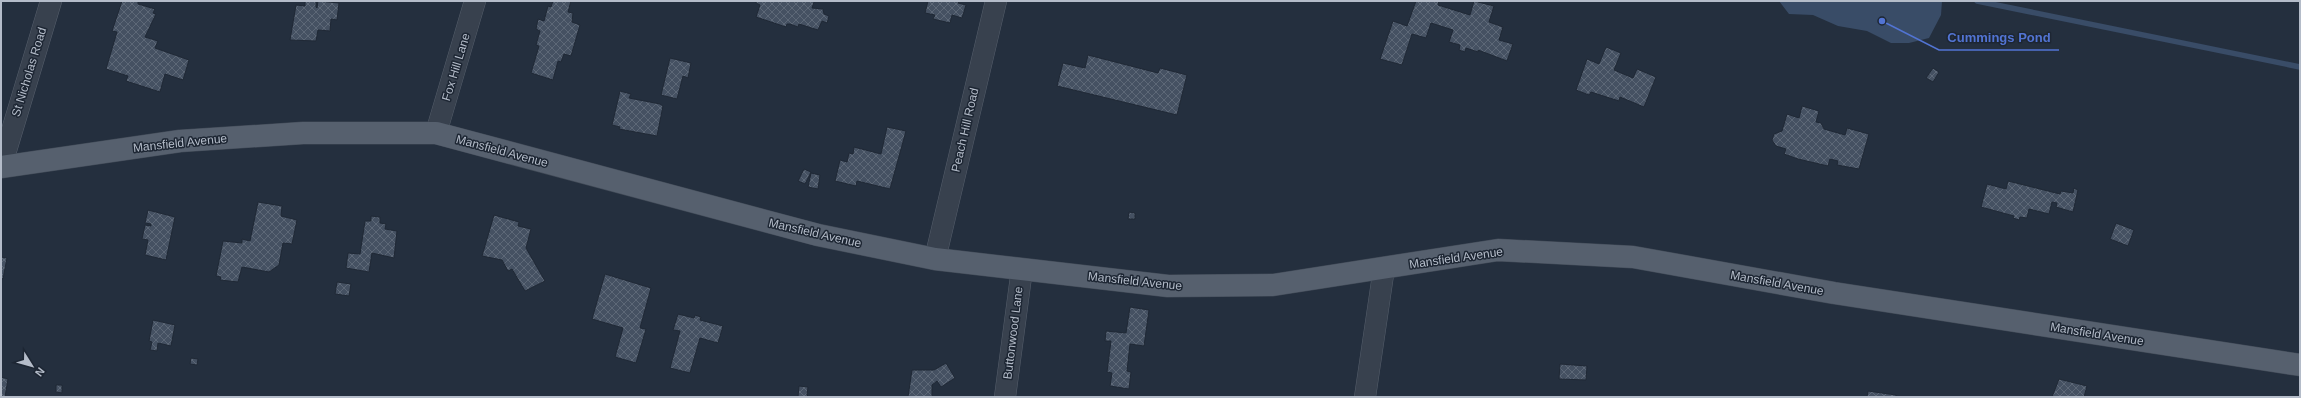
<svg xmlns="http://www.w3.org/2000/svg" width="2301" height="398" font-family="Arial,sans-serif">
<style>
.water{fill:#394c67}
.lines{fill:none;stroke-linecap:round;stroke-linejoin:round}
.stream{stroke:#394c67;stroke-width:5.5}
.building{fill:url(#building-cross-hatch);stroke:#1f2835}
.minor-casing{stroke:#565f6c;stroke-width:22}
.major-casing{stroke:#414a57;stroke-width:23}
.minor{stroke:#38414e;stroke-width:21}
.major{stroke:#56606e;stroke-width:22}
.labels{text-anchor:middle;stroke-width:3;stroke-linejoin:round;paint-order:stroke}
.street-label{font-size:12px;fill:#b4bcc9;stroke:#1d2633}
.leader{fill:none;stroke:#5274d3;stroke-width:1.5}
.callout-dot{fill:#5274d3;stroke:#1d2633;stroke-width:1.5}
.callout-label{font-size:13px;text-anchor:middle;font-weight:bold;fill:#5274d3;stroke:#1d2633;stroke-width:3;stroke-linejoin:round;paint-order:stroke}
</style>
<defs>
<pattern id="building-cross-hatch" width="8" height="8" patternUnits="userSpaceOnUse"><rect width="8" height="8" fill="#455162"/><path d="M0 0l8 8M0 8l8-8" fill="none" stroke="#5d6877"/></pattern>
</defs>
<rect width="100%" height="100%" fill="#242f3e"/>
<path class="water" d="M 1779,1 L 1942,1 L 1941,15 L 1929,38 L 1909,43 L 1891,43 L 1867,31 L 1838,26 L 1813,15 L 1789,14 Z"/>
<g class="lines">
<path class="stream" d="M 1977,1 L 2300,67"/>
</g>
<path class="building" d="M 122,1 L 138,1 L 138,4 L 155,9 L 153,13 L 156,14 L 145,37 L 158,41 L 155,48 L 189,60 L 183,80 L 165,74 L 160,92 L 126,81 L 128,76 L 106,69 L 117,32 L 112,31 Z
M 305,1 L 316,1 L 316,7 L 317,8 L 318,1 L 339,3 L 337,20 L 331,19 L 330,31 L 318,30 L 316,41 L 290,40 L 296,5 L 305,6 Z
M 553,1 L 571,1 L 568,12 L 573,13 L 572,22 L 580,25 L 571,56 L 564,54 L 561,62 L 558,61 L 553,80 L 531,73 L 539,46 L 536,45 L 540,31 L 536,29 L 538,19 L 544,21 L 548,6 L 551,7 Z
M 756,1 L 812,1 L 814,2 L 812,8 L 823,9 L 824,14 L 829,16 L 827,23 L 822,21 L 818,30 L 799,24 L 798,27 L 790,24 L 787,24 L 786,27 L 756,17 L 760,5 L 756,3 Z
M 928,1 L 959,1 L 958,3 L 966,5 L 962,18 L 952,15 L 950,23 L 933,19 L 935,15 L 925,13 Z
M 1416,1 L 1439,1 L 1438,5 L 1470,15 L 1474,1 L 1494,6 L 1489,22 L 1503,27 L 1499,40 L 1513,44 L 1507,61 L 1478,50 L 1478,52 L 1466,48 L 1465,52 L 1459,50 L 1460,45 L 1449,42 L 1453,30 L 1431,23 L 1426,38 L 1412,34 L 1402,65 L 1380,59 L 1393,21 L 1407,26 Z
M 1606,47 L 1621,53 L 1614,70 L 1633,78 L 1637,69 L 1656,77 L 1644,107 L 1620,97 L 1619,101 L 1591,92 L 1589,95 L 1576,90 L 1587,59 L 1599,64 Z
M 1088,55 L 1158,73 L 1160,68 L 1187,75 L 1177,115 L 1057,86 L 1063,63 L 1085,68 Z
M 670,58 L 691,63 L 688,78 L 683,76 L 677,99 L 661,95 Z
M 1933,68 L 1939,72 L 1933,82 L 1926,78 Z
M 620,91 L 631,94 L 629,98 L 660,104 L 663,106 L 657,136 L 619,129 L 620,127 L 612,125 Z
M 1802,106 L 1819,111 L 1816,122 L 1821,123 L 1824,129 L 1845,135 L 1847,128 L 1869,134 L 1859,169 L 1837,165 L 1838,161 L 1830,159 L 1828,166 L 1798,159 L 1784,154 L 1786,149 L 1776,146 L 1772,140 L 1774,134 L 1782,131 L 1787,114 L 1799,118 Z
M 887,127 L 906,131 L 890,189 L 857,181 L 856,186 L 835,181 L 840,160 L 847,162 L 849,153 L 853,154 L 854,147 L 881,154 Z
M 804,169 L 811,172 L 805,184 L 798,181 Z
M 811,173 L 820,175 L 818,189 L 808,187 Z
M 2008,181 L 2060,194 L 2061,191 L 2073,193 L 2074,188 L 2078,190 L 2073,212 L 2056,207 L 2057,203 L 2052,202 L 2049,214 L 2029,209 L 2027,218 L 2020,217 L 2019,220 L 2013,218 L 2014,216 L 1981,207 L 1987,184 L 2006,189 Z
M 258,202 L 282,206 L 281,216 L 297,220 L 292,244 L 283,243 L 279,265 L 269,272 L 242,267 L 238,282 L 220,280 L 221,277 L 216,276 L 223,241 L 242,243 L 242,239 L 250,241 Z
M 148,210 L 175,217 L 166,260 L 145,255 L 148,240 L 142,239 L 145,225 L 151,226 L 151,224 L 145,223 Z
M 1129,212 L 1135,213 L 1135,219 L 1128,219 Z
M 494,215 L 519,222 L 518,226 L 531,229 L 526,248 L 545,281 L 525,291 L 512,269 L 508,271 L 502,260 L 482,256 Z
M 371,216 L 380,217 L 380,223 L 386,224 L 385,229 L 397,231 L 394,258 L 372,253 L 369,272 L 346,268 L 348,253 L 360,254 L 365,221 L 371,221 Z
M 2116,223 L 2134,230 L 2128,246 L 2110,239 Z
M 1,257 L 7,258 L 3,279 L 1,278 Z
M 605,274 L 651,288 L 640,328 L 646,329 L 636,363 L 615,357 L 623,328 L 592,319 Z
M 337,282 L 351,284 L 349,296 L 335,294 Z
M 1130,307 L 1149,310 L 1144,346 L 1130,344 L 1127,371 L 1131,372 L 1129,389 L 1110,386 L 1112,373 L 1107,372 L 1111,341 L 1105,341 L 1106,331 L 1126,333 Z
M 678,314 L 694,318 L 695,315 L 701,317 L 700,320 L 723,326 L 718,343 L 700,338 L 690,373 L 670,368 L 680,331 L 673,330 Z
M 153,320 L 175,325 L 171,346 L 158,343 L 157,351 L 150,350 L 152,342 L 149,341 Z
M 191,358 L 198,359 L 197,365 L 190,364 Z
M 946,363 L 955,378 L 941,387 L 937,381 L 932,385 L 932,397 L 908,397 L 912,370 L 934,370 Z
M 1560,364 L 1587,366 L 1586,380 L 1559,379 Z
M 1,377 L 8,379 L 5,397 L 1,397 Z
M 2059,379 L 2087,386 L 2084,397 L 2052,397 Z
M 56,385 L 62,385 L 62,393 L 56,392 Z
M 799,386 L 808,387 L 807,395 L 809,397 L 798,397 Z
M 1868,391 L 1896,395 L 1896,397 L 1867,397 Z"/>
<g class="lines">
<defs>
<path id="minor" d="M 436,133 L 475,1
M 1,167 L 51,1
M 935,259 L 996,1
M 1005,397 L 1022,269
M 1365,397 L 1384,268"/>
<path id="major" d="M 1,167 L 180,141 L 303,133 L 436,133 L 818,235 L 935,259 L 1168,286 L 1273,285 L 1498,250 L 1633,257 L 1834,293 L 2300,365"/>
</defs>
<use href="#minor" class="minor-casing"/>
<use href="#major" class="major-casing"/>
<use href="#minor" class="minor"/>
<use href="#major" class="major"/>
</g>
<g class="labels">
<g class="street-label">
<text transform="translate(456 67) rotate(-73)" y="4">Fox Hill Lane</text>
<text transform="translate(29 72) rotate(-73)" y="4">St Nicholas Road</text>
<text transform="translate(965 130) rotate(-77)" y="4">Peach Hill Road</text>
<text transform="translate(180 143) rotate(-6)" y="4">Mansfield Avenue</text>
<text transform="translate(502 151) rotate(15)" y="4">Mansfield Avenue</text>
<text transform="translate(815 233) rotate(13)" y="4">Mansfield Avenue</text>
<text transform="translate(1456 258) rotate(-8)" y="4">Mansfield Avenue</text>
<text transform="translate(1135 281) rotate(6)" y="4">Mansfield Avenue</text>
<text transform="translate(1777 283) rotate(10)" y="4">Mansfield Avenue</text>
<text transform="translate(1013 333) rotate(-83)" y="4">Buttonwood Lane</text>
<text transform="translate(2097 334) rotate(9)" y="4">Mansfield Avenue</text>
</g>
</g>
<path class="leader" d="M1882 21L1939 50H2059"/>
<circle class="callout-dot" cx="1882" cy="21" r="4"/>
<g class="callout-label">
<text x="1999" y="42">Cummings Pond</text>
</g>
<rect width="2301" height="398" fill="none" stroke="#b4bcc9" stroke-width="4"/>
<g transform="translate(32 366) rotate(127)" stroke="#1d2633" stroke-width="3" paint-order="stroke">
<path d="M0-3L7 15L0 10L-7 15Z" fill="#b4bcc9"/>
<text y="-6" font-size="11" font-weight="bold" text-anchor="middle" fill="#b4bcc9">N</text>
</g>
</svg>
